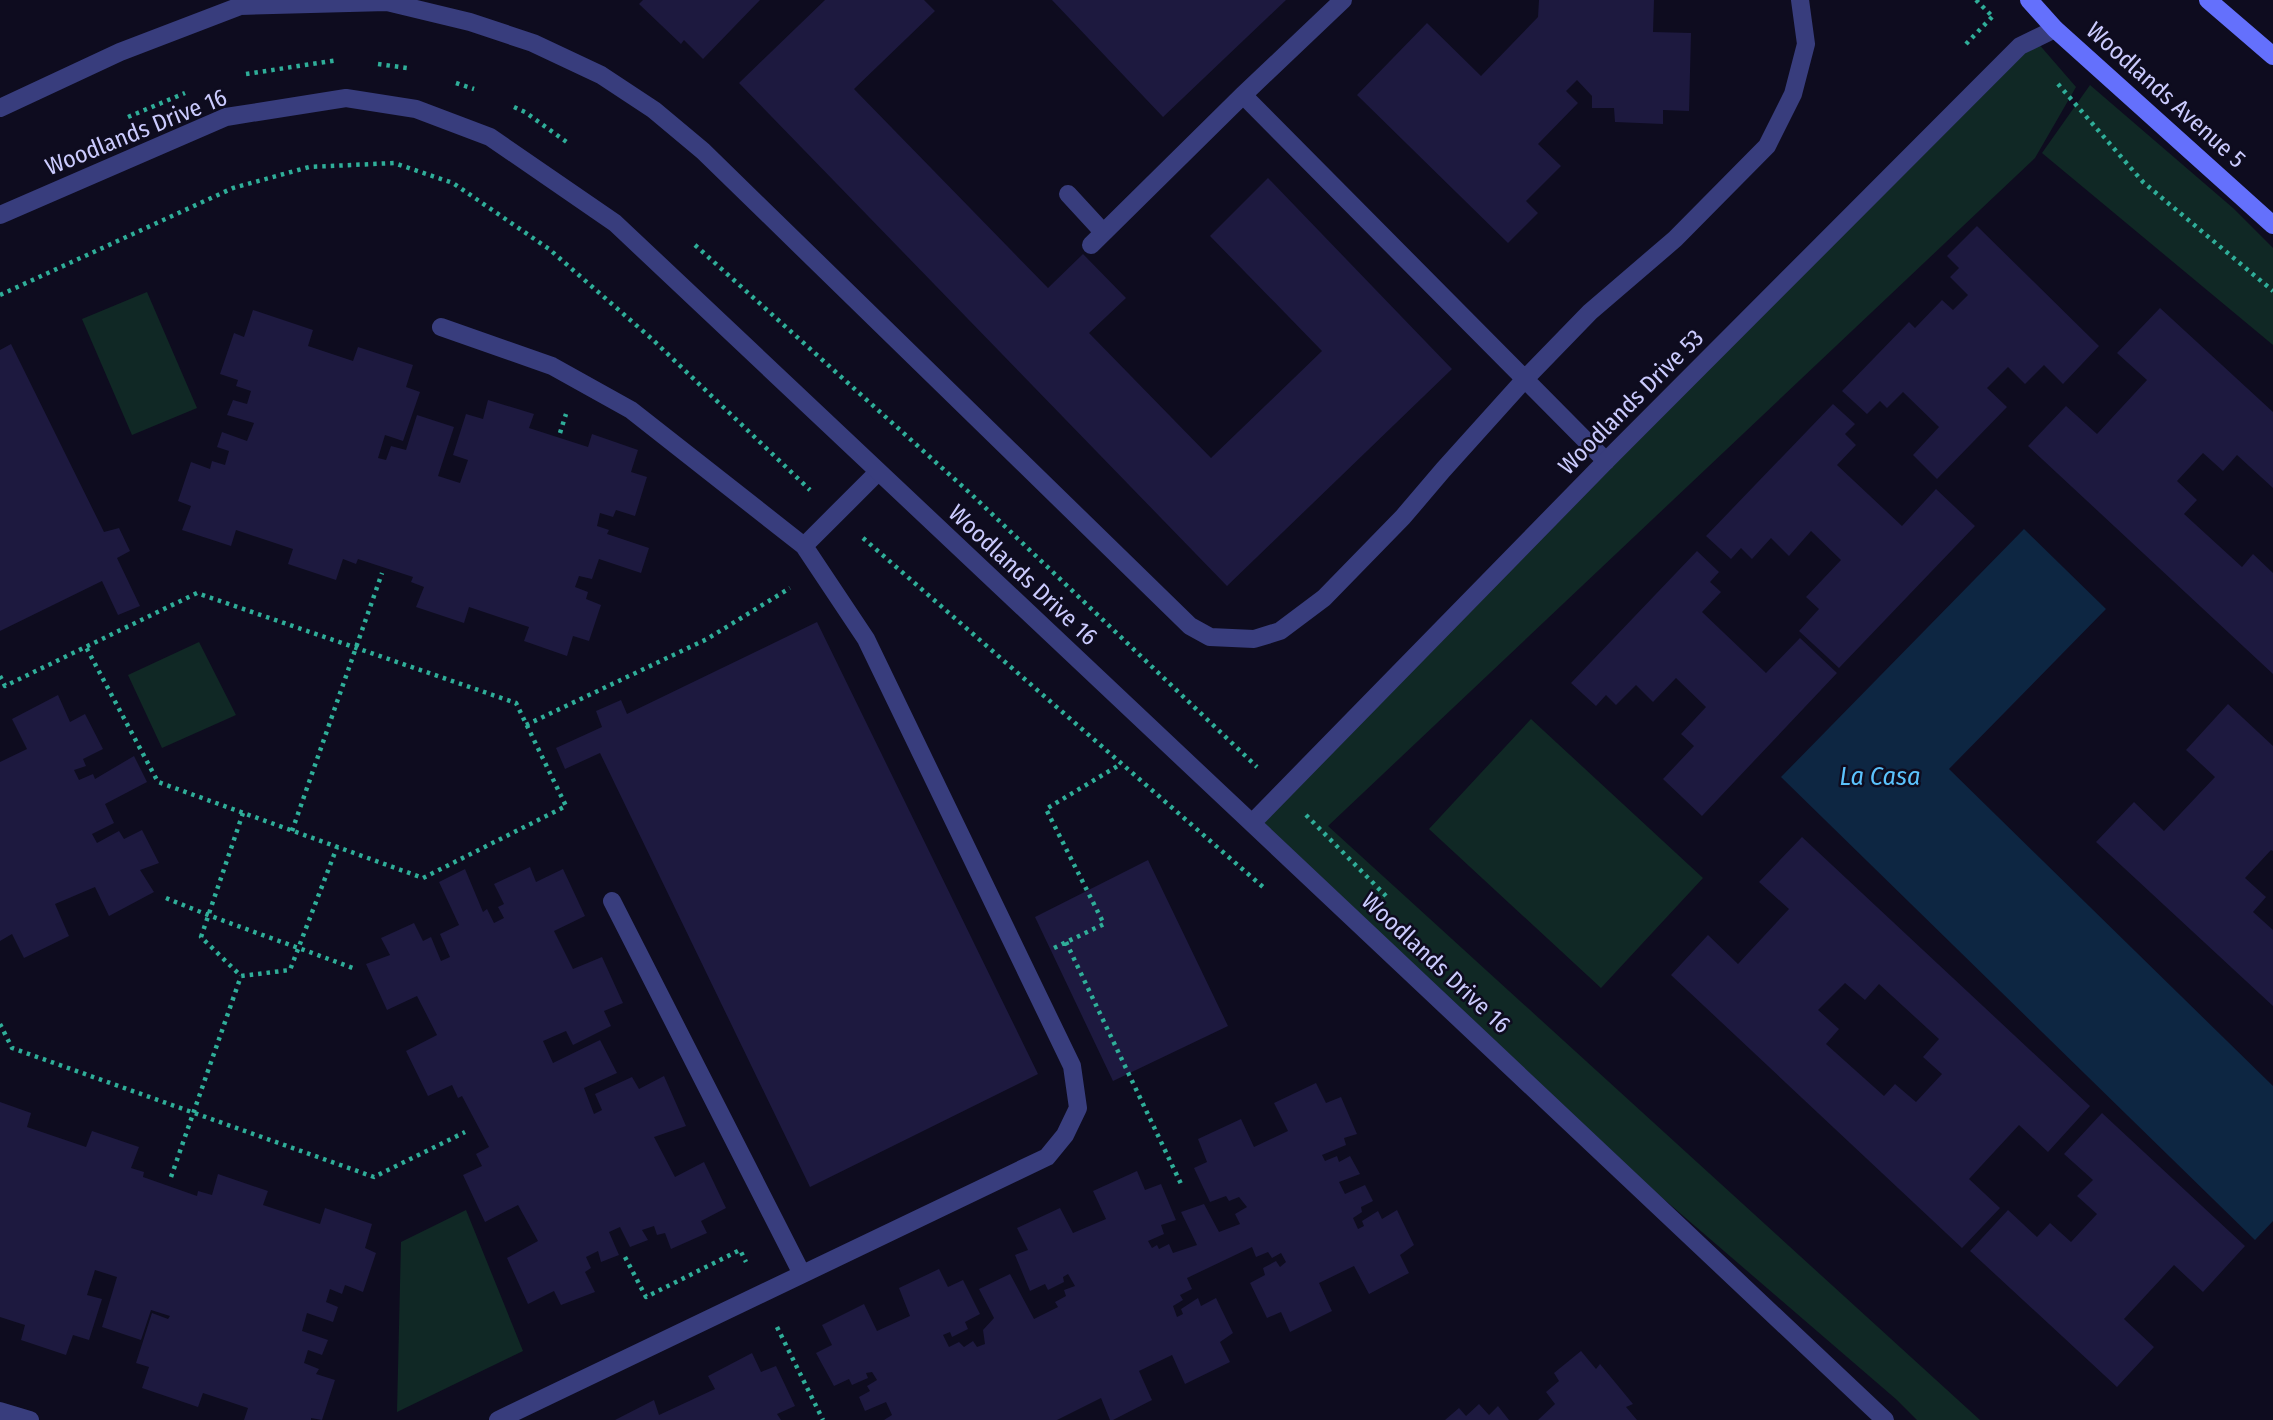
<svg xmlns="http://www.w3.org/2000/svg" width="2273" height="1420" font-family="'Fira Sans Condensed',sans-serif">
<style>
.green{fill:#102825}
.water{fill:#0d2642}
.building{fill:#1d193f;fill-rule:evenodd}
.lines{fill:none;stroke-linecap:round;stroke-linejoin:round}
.path{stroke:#2fae99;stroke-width:4.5;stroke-dasharray:3.5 5;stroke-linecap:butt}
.service{stroke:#383d7d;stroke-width:18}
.minor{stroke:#383d7d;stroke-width:18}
.secondary{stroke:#6470fc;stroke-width:18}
.labels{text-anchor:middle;stroke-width:5;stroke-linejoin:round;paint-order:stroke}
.street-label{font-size:24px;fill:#cbcbfe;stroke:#0e0c1f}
.water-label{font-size:26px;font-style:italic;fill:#5bc2fc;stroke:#0e0c1f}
</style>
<rect width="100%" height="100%" fill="#0e0c1f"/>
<path class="green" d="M 2030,34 L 2076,87 L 2035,158 L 1328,826 L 1980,1420 L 1917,1420 L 1897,1400 L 1587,1133 L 1252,823 Z
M 2090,85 L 2233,208 L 2273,248 L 2273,345 L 2042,153 Z
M 147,292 L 197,408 L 132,435 L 82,319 Z
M 199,642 L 236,715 L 162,748 L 128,675 Z
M 1531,719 L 1703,878 L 1601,988 L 1429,829 Z
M 466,1210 L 523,1351 L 397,1412 L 401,1242 Z"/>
<path class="water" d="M 2024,529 L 2106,609 L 1949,769 L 2273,1086 L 2273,1221 L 2255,1240 L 1781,777 Z"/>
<path class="building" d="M 643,0 L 760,0 L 703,59 L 684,40 L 681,44 L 639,4 Z
M 825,0 L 924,0 L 935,11 L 854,89 L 1048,288 L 1083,254 L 1126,298 L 1089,333 L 1211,458 L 1322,351 L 1210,236 L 1268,178 L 1452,369 L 1227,586 L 739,83 Z
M 1052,0 L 1286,0 L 1163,117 Z
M 1539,0 L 1654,0 L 1653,32 L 1691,33 L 1689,111 L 1663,110 L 1663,124 L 1615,122 L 1614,108 L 1592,108 L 1592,96 L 1577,80 L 1566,91 L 1578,103 L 1538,144 L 1561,166 L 1526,201 L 1538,213 L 1508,243 L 1357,95 L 1427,23 L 1481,76 L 1538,17 Z
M 1977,226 L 2099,346 L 2063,384 L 2044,365 L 2025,384 L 2008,367 L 1987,388 L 2007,407 L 1937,479 L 1913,455 L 1939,427 L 1903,392 L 1887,408 L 1880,401 L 1867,414 L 1842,391 L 1909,322 L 1915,328 L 1942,300 L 1953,310 L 1968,295 L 1950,277 L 1959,268 L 1947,256 Z
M 2160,308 L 2273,412 L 2273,488 L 2237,455 L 2223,471 L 2203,453 L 2177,481 L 2197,500 L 2184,514 L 2242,567 L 2253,554 L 2273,573 L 2273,674 L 2028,446 L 2066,406 L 2097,434 L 2147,380 L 2117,353 Z
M 253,310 L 313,330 L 308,346 L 353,361 L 358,347 L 413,365 L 406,387 L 420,392 L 403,441 L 385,435 L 378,458 L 386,460 L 391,446 L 406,450 L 417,415 L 454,427 L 438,476 L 460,483 L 468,460 L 453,455 L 466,414 L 483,419 L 488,400 L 534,414 L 529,428 L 588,447 L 592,434 L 638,450 L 631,472 L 647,477 L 635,516 L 616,510 L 613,517 L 600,513 L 597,526 L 609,530 L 607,534 L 649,548 L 641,573 L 599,559 L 592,579 L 579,576 L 575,587 L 588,592 L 586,599 L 601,605 L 589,641 L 573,636 L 567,656 L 524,641 L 529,627 L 469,607 L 464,623 L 416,607 L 424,587 L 411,582 L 413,577 L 358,559 L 356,564 L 343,559 L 336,580 L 288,564 L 293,549 L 236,530 L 231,546 L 182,530 L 191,506 L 178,501 L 191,462 L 210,469 L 212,461 L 225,465 L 229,451 L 217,447 L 222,432 L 247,441 L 254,423 L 227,415 L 233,400 L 247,404 L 251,391 L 236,386 L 238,380 L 220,374 L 234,333 L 244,337 Z
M 11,344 L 104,532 L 119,528 L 130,551 L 117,558 L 140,606 L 118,615 L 102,581 L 0,631 L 0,350 Z
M 1833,404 L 1855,424 L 1845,434 L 1856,445 L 1837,465 L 1902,526 L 1936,489 L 1975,526 L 1839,668 L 1799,631 L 1819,609 L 1806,597 L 1841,560 L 1811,531 L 1789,556 L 1771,538 L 1752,559 L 1741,548 L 1731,559 L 1706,536 Z
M 1697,551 L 1719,572 L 1710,582 L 1721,592 L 1702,612 L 1766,673 L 1800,638 L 1837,673 L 1702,816 L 1663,779 L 1694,746 L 1681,734 L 1706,707 L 1676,678 L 1653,702 L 1636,685 L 1616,705 L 1606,695 L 1596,706 L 1571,683 Z
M 817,622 L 1038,1074 L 810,1187 L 600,753 L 565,769 L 556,748 L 602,727 L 596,711 L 621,700 L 627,714 Z
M 58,695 L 70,722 L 85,714 L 103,749 L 83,759 L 86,766 L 74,770 L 79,780 L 93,774 L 95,779 L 134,756 L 147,782 L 105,804 L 114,823 L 92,834 L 97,843 L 119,831 L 124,839 L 142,830 L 159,863 L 140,870 L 154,892 L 109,916 L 95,887 L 55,904 L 69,936 L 24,958 L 12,934 L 0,941 L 0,762 L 27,749 L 12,719 Z
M 2228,704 L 2273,746 L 2273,851 L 2271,850 L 2245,878 L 2266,897 L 2253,912 L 2273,930 L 2273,1006 L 2096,842 L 2134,802 L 2164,831 L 2215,777 L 2186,750 Z
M 1802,837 L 2090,1106 L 2048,1152 L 2019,1125 L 1969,1179 L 2000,1208 L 1962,1248 L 1671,975 L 1708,935 L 1738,964 L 1789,909 L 1759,882 ZM 1845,983 L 1865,1000 L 1879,984 L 1939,1039 L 1923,1057 L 1942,1074 L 1916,1102 L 1895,1084 L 1884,1096 L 1826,1044 L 1839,1029 L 1818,1010 Z
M 1148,860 L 1228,1026 L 1113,1081 L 1035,917 Z
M 530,867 L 536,882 L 563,869 L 585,916 L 554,931 L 573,969 L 602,957 L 623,1003 L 604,1011 L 611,1026 L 573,1045 L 566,1031 L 543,1041 L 553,1063 L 600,1040 L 617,1073 L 584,1088 L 594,1114 L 602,1110 L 595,1094 L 632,1077 L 639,1089 L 664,1076 L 686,1126 L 654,1137 L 675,1177 L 704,1162 L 726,1208 L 701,1221 L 707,1233 L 671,1249 L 665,1233 L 657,1235 L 654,1226 L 642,1230 L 648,1240 L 630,1247 L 620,1227 L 609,1232 L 619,1255 L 601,1262 L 598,1251 L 586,1257 L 591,1268 L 585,1272 L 595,1292 L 561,1305 L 554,1291 L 528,1304 L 507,1258 L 538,1241 L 518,1205 L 485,1222 L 463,1175 L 482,1166 L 476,1154 L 489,1147 L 462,1096 L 458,1098 L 452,1085 L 428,1096 L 406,1051 L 437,1035 L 417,996 L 387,1010 L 366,964 L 390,955 L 381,938 L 414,923 L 423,941 L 431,937 L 441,961 L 450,957 L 440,934 L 459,925 L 439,882 L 465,869 L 483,912 L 487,909 L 494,923 L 504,918 L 498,907 L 504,904 L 494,884 Z
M 1316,1083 L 1326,1103 L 1341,1097 L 1357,1134 L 1344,1138 L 1346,1145 L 1322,1155 L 1325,1161 L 1337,1156 L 1339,1162 L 1350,1156 L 1360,1174 L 1339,1182 L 1345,1194 L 1365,1185 L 1373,1201 L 1361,1207 L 1362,1212 L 1353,1218 L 1358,1229 L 1364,1226 L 1362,1221 L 1378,1211 L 1382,1219 L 1397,1210 L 1414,1245 L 1400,1255 L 1409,1273 L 1369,1294 L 1354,1266 L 1319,1283 L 1332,1311 L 1290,1332 L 1281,1312 L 1267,1318 L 1250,1283 L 1265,1275 L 1263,1268 L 1276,1261 L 1280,1267 L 1286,1262 L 1281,1253 L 1272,1258 L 1268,1252 L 1256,1257 L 1252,1247 L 1187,1278 L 1192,1289 L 1180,1295 L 1183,1300 L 1173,1306 L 1177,1317 L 1183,1314 L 1181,1309 L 1198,1298 L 1201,1306 L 1216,1298 L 1233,1333 L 1220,1342 L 1230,1362 L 1185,1384 L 1172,1355 L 1139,1371 L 1152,1400 L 1113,1420 L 1110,1420 L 1101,1398 L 1057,1420 L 884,1420 L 892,1415 L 886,1402 L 865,1411 L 859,1397 L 870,1391 L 867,1386 L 877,1380 L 872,1372 L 866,1373 L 868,1378 L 852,1385 L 849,1379 L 834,1386 L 816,1353 L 832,1345 L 822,1325 L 864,1304 L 877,1331 L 910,1316 L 899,1288 L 939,1269 L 948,1287 L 963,1280 L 980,1314 L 965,1322 L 968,1329 L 952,1337 L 950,1332 L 943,1335 L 949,1347 L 959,1342 L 964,1347 L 973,1341 L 977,1347 L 985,1344 L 983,1330 L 994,1318 L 979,1289 L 1010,1274 L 1034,1319 L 1058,1307 L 1055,1302 L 1066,1296 L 1064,1290 L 1075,1286 L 1068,1274 L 1063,1277 L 1064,1282 L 1048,1290 L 1045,1284 L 1030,1291 L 1015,1255 L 1028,1250 L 1017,1228 L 1060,1208 L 1073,1233 L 1106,1219 L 1093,1191 L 1137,1171 L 1145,1190 L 1161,1184 L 1176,1220 L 1161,1225 L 1164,1234 L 1148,1241 L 1152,1248 L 1157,1245 L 1159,1249 L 1169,1244 L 1173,1253 L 1197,1245 L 1181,1212 L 1204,1204 L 1219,1232 L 1240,1224 L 1235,1214 L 1247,1207 L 1239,1197 L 1229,1201 L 1226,1196 L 1210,1202 L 1194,1168 L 1207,1162 L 1198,1139 L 1241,1119 L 1254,1147 L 1288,1131 L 1274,1103 Z
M 0,1102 L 31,1113 L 27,1127 L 86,1147 L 92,1131 L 139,1147 L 131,1168 L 144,1172 L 143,1177 L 197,1196 L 198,1191 L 212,1195 L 218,1174 L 268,1191 L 263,1205 L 320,1224 L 325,1208 L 372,1224 L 365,1248 L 376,1253 L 363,1292 L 345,1285 L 342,1294 L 330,1289 L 326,1302 L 338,1307 L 333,1322 L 307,1313 L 302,1331 L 328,1340 L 322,1355 L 308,1350 L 304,1363 L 319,1369 L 316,1374 L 335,1380 L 322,1420 L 311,1418 L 311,1420 L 244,1420 L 248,1408 L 203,1393 L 198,1407 L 142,1388 L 149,1367 L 136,1363 L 152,1313 L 168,1319 L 170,1316 L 151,1310 L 141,1340 L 102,1327 L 117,1277 L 95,1270 L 87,1295 L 102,1299 L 89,1340 L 73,1335 L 66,1355 L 21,1340 L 25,1325 L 0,1317 Z
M 2102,1113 L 2245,1246 L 2203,1292 L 2174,1265 L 2124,1319 L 2154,1347 L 2117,1387 L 1970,1251 L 2008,1210 L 2037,1237 L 2050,1223 L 2071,1242 L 2097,1214 L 2077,1196 L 2093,1180 L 2064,1154 Z
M 1581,1351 L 1596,1369 L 1600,1364 L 1633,1404 L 1626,1407 L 1637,1420 L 1538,1420 L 1555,1404 L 1546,1392 L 1559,1381 L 1554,1373 Z
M 752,1353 L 761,1372 L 776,1366 L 795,1406 L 777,1414 L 781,1420 L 615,1420 L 654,1400 L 659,1415 L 715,1389 L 708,1376 Z
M 1479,1404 L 1489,1415 L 1498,1406 L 1509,1420 L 1445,1420 L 1459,1408 L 1466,1416 Z"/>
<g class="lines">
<path class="path" d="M 1976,0 L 1993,17
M 1966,44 L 1992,17
M 378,64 L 407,68
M 246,74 L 338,60
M 456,83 L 474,89
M 2058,84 L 2143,182 L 2273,291
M 514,107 L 525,112 L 568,143
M 128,117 L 185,93
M 695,245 L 971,494 L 1257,767
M 0,295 L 233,188 L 309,167 L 394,163 L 453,183 L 549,249 L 652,339 L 810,490
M 560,433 L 566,414
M 863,538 L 1263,887
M 0,676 L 5,686 L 197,593 L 516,703 L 566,806 L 423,878 L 158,782 L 86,647
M 526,725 L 707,639 L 790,588
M 243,813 L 201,937 L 241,976 L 290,970 L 337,847
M 1306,815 L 1386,896
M 292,831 L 382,573
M 166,898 C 228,924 293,945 355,969
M 1066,942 L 1182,1186
M 1054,948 L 1104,924 L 1046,809 L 1121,764
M 0,1024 L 12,1048 L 374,1177 L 465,1132
M 171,1177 L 241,976
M 625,1257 L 646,1297 L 740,1250 L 746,1262
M 777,1327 L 823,1420"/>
<path class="service" d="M 1243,95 L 1606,461
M 0,108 L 120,52 L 240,6 L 387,2 L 470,22 L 533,43 L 601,75 L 654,110 L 703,151 L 1190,626 L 1210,637 L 1254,639 L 1280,631 L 1324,598 L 1403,517 L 1443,470 L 1525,379 L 1590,312 L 1675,239 L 1767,146 L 1793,94 L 1806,44 L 1800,0
M 1068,194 L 1103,232
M 1091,245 L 1243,95 L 1343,0
M 441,327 L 552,366 L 631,410 L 804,546 L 866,639 L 1072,1066 L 1078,1108 L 1065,1135 L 1047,1157 L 498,1420
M 804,546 L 878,472
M 612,901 L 802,1274
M 0,1411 L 30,1420"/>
<path class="minor" d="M 0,215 L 226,117 L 346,98 L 416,109 L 490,137 L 615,223 L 1885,1420
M 1252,823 L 1606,461 L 2020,46 L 2055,29"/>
<path class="secondary" d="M 2029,0 L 2055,29 L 2273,225
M 2208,0 L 2273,56"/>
</g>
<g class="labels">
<g class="street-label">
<text transform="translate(2166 95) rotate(42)" y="8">Woodlands Avenue 5</text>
<text transform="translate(136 132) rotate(-22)" y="8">Woodlands Drive 16</text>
<text transform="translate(1631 402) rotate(-45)" y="8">Woodlands Drive 53</text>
<text transform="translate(1023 575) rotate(43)" y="8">Woodlands Drive 16</text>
<text transform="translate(1436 963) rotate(43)" y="8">Woodlands Drive 16</text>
</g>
<g class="water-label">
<text x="1880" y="785">La Casa</text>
</g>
</g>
</svg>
